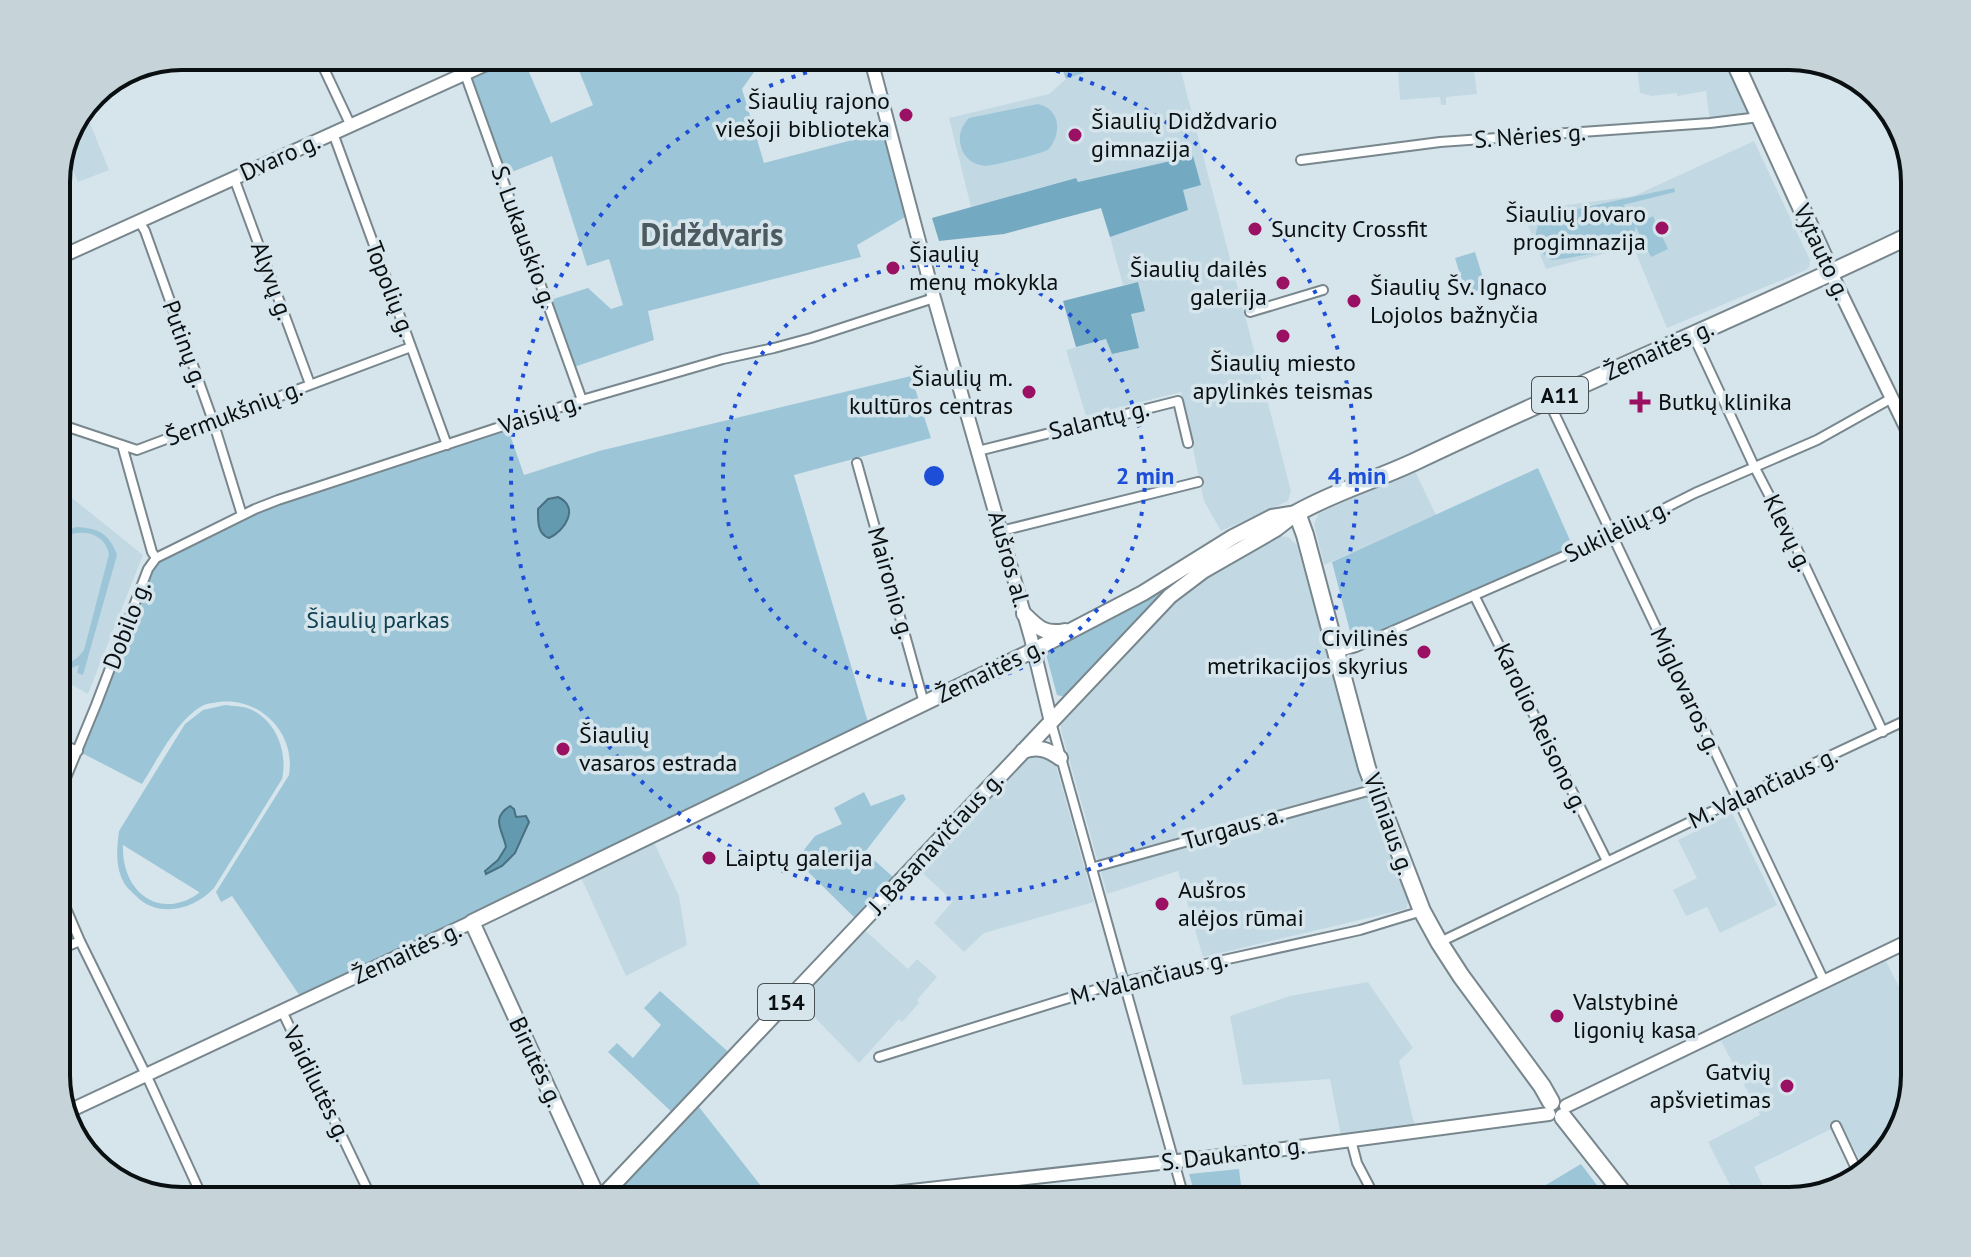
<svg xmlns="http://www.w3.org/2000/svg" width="1971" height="1257" font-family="'PT Sans',sans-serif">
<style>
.built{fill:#c2d9e4}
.green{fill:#9cc6d8;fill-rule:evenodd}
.forest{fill:#74aac1}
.water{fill:#649ab0;stroke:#497080;stroke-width:2}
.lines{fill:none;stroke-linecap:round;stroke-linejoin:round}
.street-casing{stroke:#78878d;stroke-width:12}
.secondary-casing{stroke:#78878d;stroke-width:16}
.primary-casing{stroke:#78878d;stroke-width:18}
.highway-casing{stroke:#78878d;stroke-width:20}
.street{stroke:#fff;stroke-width:8}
.secondary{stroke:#fff;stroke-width:12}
.primary{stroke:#fff;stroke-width:14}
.highway{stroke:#fff;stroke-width:16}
.ring{fill:none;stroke:#1d4ed8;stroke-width:4;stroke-dasharray:4 8}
.poi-dot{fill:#9a1163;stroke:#d6e5ec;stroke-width:3}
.labels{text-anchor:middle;stroke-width:7;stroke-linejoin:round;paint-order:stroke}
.shield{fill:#d6e5ec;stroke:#474f53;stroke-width:2}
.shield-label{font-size:22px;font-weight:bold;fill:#0a0f11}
.poi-label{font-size:24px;fill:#0a0f11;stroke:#d6e5ec;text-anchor:start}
.street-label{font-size:24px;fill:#0a0f11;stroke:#d6e5ec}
.park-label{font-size:24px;fill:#104051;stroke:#d6e5ec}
.district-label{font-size:32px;font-weight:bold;fill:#4d5a60;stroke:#d6e5ec}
.rim{fill:none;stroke:#0a0f11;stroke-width:4}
.centre{fill:#1d4ed8;stroke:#d6e5ec;stroke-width:4}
.ring-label{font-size:24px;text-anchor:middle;font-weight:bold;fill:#1d4ed8;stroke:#d6e5ec;stroke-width:7;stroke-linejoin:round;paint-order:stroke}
</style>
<rect width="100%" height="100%" fill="#d6e5ec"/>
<path class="built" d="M 1133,56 L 1177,56 L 1291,491 L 1288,501 L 1221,531 L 1204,501 L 1181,392 L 1086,416 L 1066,350 L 1107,339 L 1130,314 L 1138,282 L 1123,285 L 1110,237 L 1188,210 L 1077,182 L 1075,178 L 971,207 L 949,118 L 1049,94 L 1066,79 Z
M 1449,56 L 1453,56 L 1455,62 L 1462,61 L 1461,56 L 1472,56 L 1477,94 L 1446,97 L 1446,105 L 1441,105 L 1440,97 L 1400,100 L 1398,70 L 1431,68 L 1431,59 L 1437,59 L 1439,67 L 1449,66 L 1450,63 Z
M 1636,56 L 1724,56 L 1751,120 L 1710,123 L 1706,91 L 1677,96 L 1677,93 L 1652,96 L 1640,93 Z
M 88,118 L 109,170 L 78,182 L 71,165 L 68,166 L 65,160 L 68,158 L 66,152 L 80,121 Z
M 1754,141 L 1810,260 L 1809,267 L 1806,270 L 1667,328 L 1633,246 L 1546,269 L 1522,211 L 1634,196 Z
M 1414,469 L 1436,515 L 1324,565 L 1314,524 L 1318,514 Z
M 56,485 L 143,555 L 88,694 L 56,676 Z
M 1276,536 L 1288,537 L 1297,545 L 1354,750 L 1409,899 L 1406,909 L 1203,957 L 1178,871 L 1107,894 L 1061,730 L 1061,724 L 1066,715 L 1176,600 L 1199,583 Z
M 1040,752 L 1055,762 L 1094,902 L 984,933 L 964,952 L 934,923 L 953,901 L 919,870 L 1031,753 Z
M 1732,813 L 1777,905 L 1720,933 L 1707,907 L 1686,916 L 1673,890 L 1697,878 L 1678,840 Z
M 651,836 L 679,896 L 687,945 L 626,976 L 578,871 Z
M 859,925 L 908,969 L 917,959 L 937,977 L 917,1000 L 919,1003 L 902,1022 L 899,1019 L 859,1063 L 793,995 Z
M 1886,961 L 1915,1019 L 1915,1076 L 1894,1145 L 1866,1171 L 1841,1124 L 1754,1167 L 1770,1201 L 1738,1201 L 1708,1142 L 1760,1115 L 1721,1041 Z
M 1368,982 L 1413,1048 L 1399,1061 L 1416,1131 L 1342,1141 L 1330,1079 L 1243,1085 L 1230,1016 L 1290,996 Z"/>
<path class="green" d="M 504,56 L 522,56 L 551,123 L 593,105 L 573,56 L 763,56 L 764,58 L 742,89 L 764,163 L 883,132 L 905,217 L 857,245 L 861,257 L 648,311 L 654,340 L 571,368 L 547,301 L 588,288 L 611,309 L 623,305 L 609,259 L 587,266 L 552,156 L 502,176 L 465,74 Z
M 1057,56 L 1133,56 L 1066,79 Z
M 1038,104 C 1061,109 1062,134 1048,150 C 1039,154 994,166 985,166 C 974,165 964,158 961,147 C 958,136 961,126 969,118 Z
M 1674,188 L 1675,192 L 1623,205 C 1654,239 1620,247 1590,254 C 1577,256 1565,259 1552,260 C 1536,251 1532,240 1539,223 L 1529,225 L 1527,220 Z
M 1653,216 L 1668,249 L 1651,257 L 1635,225 Z
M 1475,252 L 1486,288 L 1466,294 L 1455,258 Z
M 911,376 L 931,438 L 794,475 L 870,729 L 668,820 L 464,918 L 472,922 L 304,1002 L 232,896 L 221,902 L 216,892 L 289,775 C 296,734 261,697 219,702 C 214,703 207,703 202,706 C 176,721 158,759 142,784 L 78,751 L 152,562 L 255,509 L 507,426 L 524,475 L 599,451 Z
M 1538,468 L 1573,547 L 1353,643 L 1332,562 Z
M 77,527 C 98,528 110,534 117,555 L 83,675 L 77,673 L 79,665 L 64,671 L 56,670 L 56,665 C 69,665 77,660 84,650 L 109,554 C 105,536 89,530 72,534 L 64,541 L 56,570 C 56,550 53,533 77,527 Z
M 1165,588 L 1167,592 L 1065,697 L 1057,695 L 1046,654 L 1049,648 Z
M 225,705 C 233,706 243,706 250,709 C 277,721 288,753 282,779 L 214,888 C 194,910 157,919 135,895 C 131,891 125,886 123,881 C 115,865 117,847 119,831 L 185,724 L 203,710 ZM 123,845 L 199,892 L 199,893 C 158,922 121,890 123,845 Z
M 864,792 L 871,806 L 903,794 L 906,799 L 865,852 L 893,877 L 856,919 L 796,860 L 815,836 L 842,824 L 834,808 Z
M 660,991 L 734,1057 L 677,1117 L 608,1052 L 617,1043 L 633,1058 L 661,1025 L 644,1008 Z
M 699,1107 L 765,1191 L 770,1201 L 617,1201 L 614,1194 Z
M 1581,1164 L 1609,1201 L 1519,1201 Z
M 1239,1169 L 1243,1201 L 1197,1201 L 1189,1174 Z"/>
<path class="forest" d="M 1193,156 L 1201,185 L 1183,190 L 1188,210 L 1110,237 L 1101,208 L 1004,234 L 939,241 L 932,218 L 1076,178 L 1078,182 Z
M 1138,282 L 1145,311 L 1131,314 L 1139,348 L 1112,354 L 1106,339 L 1076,347 L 1063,301 Z"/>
<path class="water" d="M 558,497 C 580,507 565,531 549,538 C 537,534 538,520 538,509 L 548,499 Z
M 510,806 L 514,809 L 516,817 L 526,816 L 529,822 L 515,853 L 502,866 L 486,874 L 485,871 L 498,860 L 506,847 C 503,831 490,818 510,806 Z"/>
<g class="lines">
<defs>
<path id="street" d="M 318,56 L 351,126
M 465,74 L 582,400
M 333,133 L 447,445
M 1301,160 L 1440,142 L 1710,123 L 1759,117
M 234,178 L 310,384
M 139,221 L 145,231 L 213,421 L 242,515
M 1250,312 L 1323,290
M 1693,335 L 1754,466 L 1797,549 L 1883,732
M 1548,400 L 1824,981
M 56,423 L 137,450 L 411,347
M 122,445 L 152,552 L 156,558
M 978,451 L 1178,401 L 1188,443
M 857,463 L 924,703
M 1001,531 L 1198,482
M 1474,595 L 1607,861
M 1337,653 L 1356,647 L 1612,535 L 1695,493 L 1817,440 L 1892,398
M 1051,722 L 1185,1201
M 56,742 L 78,751
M 56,802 L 96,705 L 148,569 L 156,558 L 255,509 L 278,500 L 582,400 L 723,359 L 774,348 L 811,338 L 934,298
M 1091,868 L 1375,789
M 56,885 L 80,941 L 150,1083 L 204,1201
M 1440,942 L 1738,799 L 1915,716
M 56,951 L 80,941
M 282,1011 L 373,1201
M 879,1057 L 1114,984 L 1360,930 L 1422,911
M 1836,1126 L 1860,1177
M 1351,1140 L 1357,1163 L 1377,1201
M 984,1182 L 990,1201"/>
<path id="secondary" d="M 870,56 L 934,298 L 1031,638 L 1051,722
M 56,259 L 504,56
M 1831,273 L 1915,446
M 1566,1106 L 1915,938
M 65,1113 L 472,922
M 822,1201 L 1284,1149 L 1549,1114"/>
<path id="primary" d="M 1024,614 C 1038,628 1045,635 1065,631
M 1023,751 C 1038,746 1047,749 1060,758
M 599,1200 L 472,922 L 1034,650 L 1143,593 L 1233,537 L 1272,517 L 1297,513
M 598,1201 L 1170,596 L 1203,571 L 1276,529 L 1294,515"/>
<path id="highway" d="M 1732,56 L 1831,273
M 1551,1102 L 1542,1086 L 1461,976 L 1439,942 L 1422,911 L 1367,768 L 1305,535 L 1297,513 C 1334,492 1375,480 1414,462 C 1579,383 1749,313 1915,233
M 1563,1117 L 1629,1201"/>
</defs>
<use href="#street" class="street-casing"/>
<use href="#secondary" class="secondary-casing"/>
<use href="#primary" class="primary-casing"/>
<use href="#highway" class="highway-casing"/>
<use href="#street" class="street"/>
<use href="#secondary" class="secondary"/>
<use href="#primary" class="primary"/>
<use href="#highway" class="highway"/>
</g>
<g class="ring">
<circle cx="934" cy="476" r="211"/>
<path d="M986 56A423 423 0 1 1 882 56"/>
</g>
<g class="poi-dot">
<circle cx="906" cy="115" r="8"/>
<circle cx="1075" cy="135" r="8"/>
<circle cx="1662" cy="228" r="8"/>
<circle cx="1255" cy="229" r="8"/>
<circle cx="893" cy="268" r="8"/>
<circle cx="1283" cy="283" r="8"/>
<circle cx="1354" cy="301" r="8"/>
<circle cx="1283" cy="336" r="8"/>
<circle cx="1029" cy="392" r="8"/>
<path d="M1636 390h8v8h8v8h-8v8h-8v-8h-8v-8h8z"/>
<circle cx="1424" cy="652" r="8"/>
<circle cx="563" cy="749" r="8"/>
<circle cx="709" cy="858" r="8"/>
<circle cx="1162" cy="904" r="8"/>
<circle cx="1557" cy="1016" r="8"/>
<circle cx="1787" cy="1086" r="8"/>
</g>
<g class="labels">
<g class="shield">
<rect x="1532" y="377" width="56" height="36" rx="6"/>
<rect x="758" y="984" width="56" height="36" rx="6"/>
</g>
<g class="shield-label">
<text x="1560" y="403">A11</text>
<text x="786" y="1010">154</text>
</g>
<g class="poi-label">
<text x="890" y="109" text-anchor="end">Šiaulių rajono<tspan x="890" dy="28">viešoji biblioteka</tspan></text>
<text x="1091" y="129">Šiaulių Didždvario<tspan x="1091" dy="28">gimnazija</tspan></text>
<text x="1646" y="222" text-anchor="end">Šiaulių Jovaro<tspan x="1646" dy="28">progimnazija</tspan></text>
<text x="1271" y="237">Suncity Crossfit</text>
<text x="909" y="262">Šiaulių<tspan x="909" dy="28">menų mokykla</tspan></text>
<text x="1267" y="277" text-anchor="end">Šiaulių dailės<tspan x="1267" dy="28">galerija</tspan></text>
<text x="1370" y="295">Šiaulių Šv. Ignaco<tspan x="1370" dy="28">Lojolos bažnyčia</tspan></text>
<text x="1283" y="371" text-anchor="middle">Šiaulių miesto<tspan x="1283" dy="28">apylinkės teismas</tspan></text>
<text x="1013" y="386" text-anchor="end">Šiaulių m.<tspan x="1013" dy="28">kultūros centras</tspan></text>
<text x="1658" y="410">Butkų klinika</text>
<text x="1408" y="646" text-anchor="end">Civilinės<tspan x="1408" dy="28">metrikacijos skyrius</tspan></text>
<text x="579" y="743">Šiaulių<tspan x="579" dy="28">vasaros estrada</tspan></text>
<text x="725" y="866">Laiptų galerija</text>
<text x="1178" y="898">Aušros<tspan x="1178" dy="28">alėjos rūmai</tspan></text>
<text x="1573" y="1010">Valstybinė<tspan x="1573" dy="28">ligonių kasa</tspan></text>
<text x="1771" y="1080" text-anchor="end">Gatvių<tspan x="1771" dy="28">apšvietimas</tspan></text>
</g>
<g class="street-label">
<text transform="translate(1530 136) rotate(-4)" y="8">S. Nėries g.</text>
<text transform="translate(280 157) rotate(-24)" y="8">Dvaro g.</text>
<text transform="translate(524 237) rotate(70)" y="8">S. Lukauskio g.</text>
<text transform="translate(1822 252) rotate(65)" y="8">Vytauto g.</text>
<text transform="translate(272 281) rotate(70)" y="8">Alyvų g.</text>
<text transform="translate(390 289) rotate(69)" y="8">Topolių g.</text>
<text transform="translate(185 344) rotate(70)" y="8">Putinų g.</text>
<text transform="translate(1659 350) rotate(-24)" y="8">Žemaitės g.</text>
<text transform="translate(234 413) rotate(-21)" y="8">Šermukšnių g.</text>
<text transform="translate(540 414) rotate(-18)" y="8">Vaisių g.</text>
<text transform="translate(1099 420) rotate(-14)" y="8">Salantų g.</text>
<text transform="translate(1617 531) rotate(-26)" y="8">Sukilėlių g.</text>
<text transform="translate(1788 533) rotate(64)" y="8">Klevų g.</text>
<text transform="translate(1009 559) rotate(74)" y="8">Aušros al.</text>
<text transform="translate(891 583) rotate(74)" y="8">Maironio g.</text>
<text transform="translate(127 625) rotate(-69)" y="8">Dobilo g.</text>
<text transform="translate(990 671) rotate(-26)" y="8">Žemaitės g.</text>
<text transform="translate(1686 691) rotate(65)" y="8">Miglovaros g.</text>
<text transform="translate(1541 728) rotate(64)" y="8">Karolio Reisono g.</text>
<text transform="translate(1763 788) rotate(-25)" y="8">M. Valančiaus g.</text>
<text transform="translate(1389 824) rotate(70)" y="8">Vilniaus g.</text>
<text transform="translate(1233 828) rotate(-16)" y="8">Turgaus a.</text>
<text transform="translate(936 843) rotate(-47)" y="8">J. Basanavičiaus g.</text>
<text transform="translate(407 953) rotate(-25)" y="8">Žemaitės g.</text>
<text transform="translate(1149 978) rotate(-14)" y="8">M. Valančiaus g.</text>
<text transform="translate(536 1062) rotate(65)" y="8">Birutės g.</text>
<text transform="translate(317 1084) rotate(64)" y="8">Vaidilutės g.</text>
<text transform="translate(1233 1154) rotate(-7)" y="8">S. Daukanto g.</text>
</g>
<g class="park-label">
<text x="378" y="628">Šiaulių parkas</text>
</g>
<g class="district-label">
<text x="712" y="246">Didždvaris</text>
</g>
</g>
<path d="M0 0H1971V1257H0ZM182 70H1789A112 112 0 0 1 1901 182V1075A112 112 0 0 1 1789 1187H182A112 112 0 0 1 70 1075V182A112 112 0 0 1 182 70Z" fill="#c6d4da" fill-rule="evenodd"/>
<path class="rim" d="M182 70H1789A112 112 0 0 1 1901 182V1075A112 112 0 0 1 1789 1187H182A112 112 0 0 1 70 1075V182A112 112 0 0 1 182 70Z"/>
<circle cx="934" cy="476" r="12" class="centre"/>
<g class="ring-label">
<text x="1145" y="484">2 min</text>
<text x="1357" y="484">4 min</text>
</g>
</svg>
